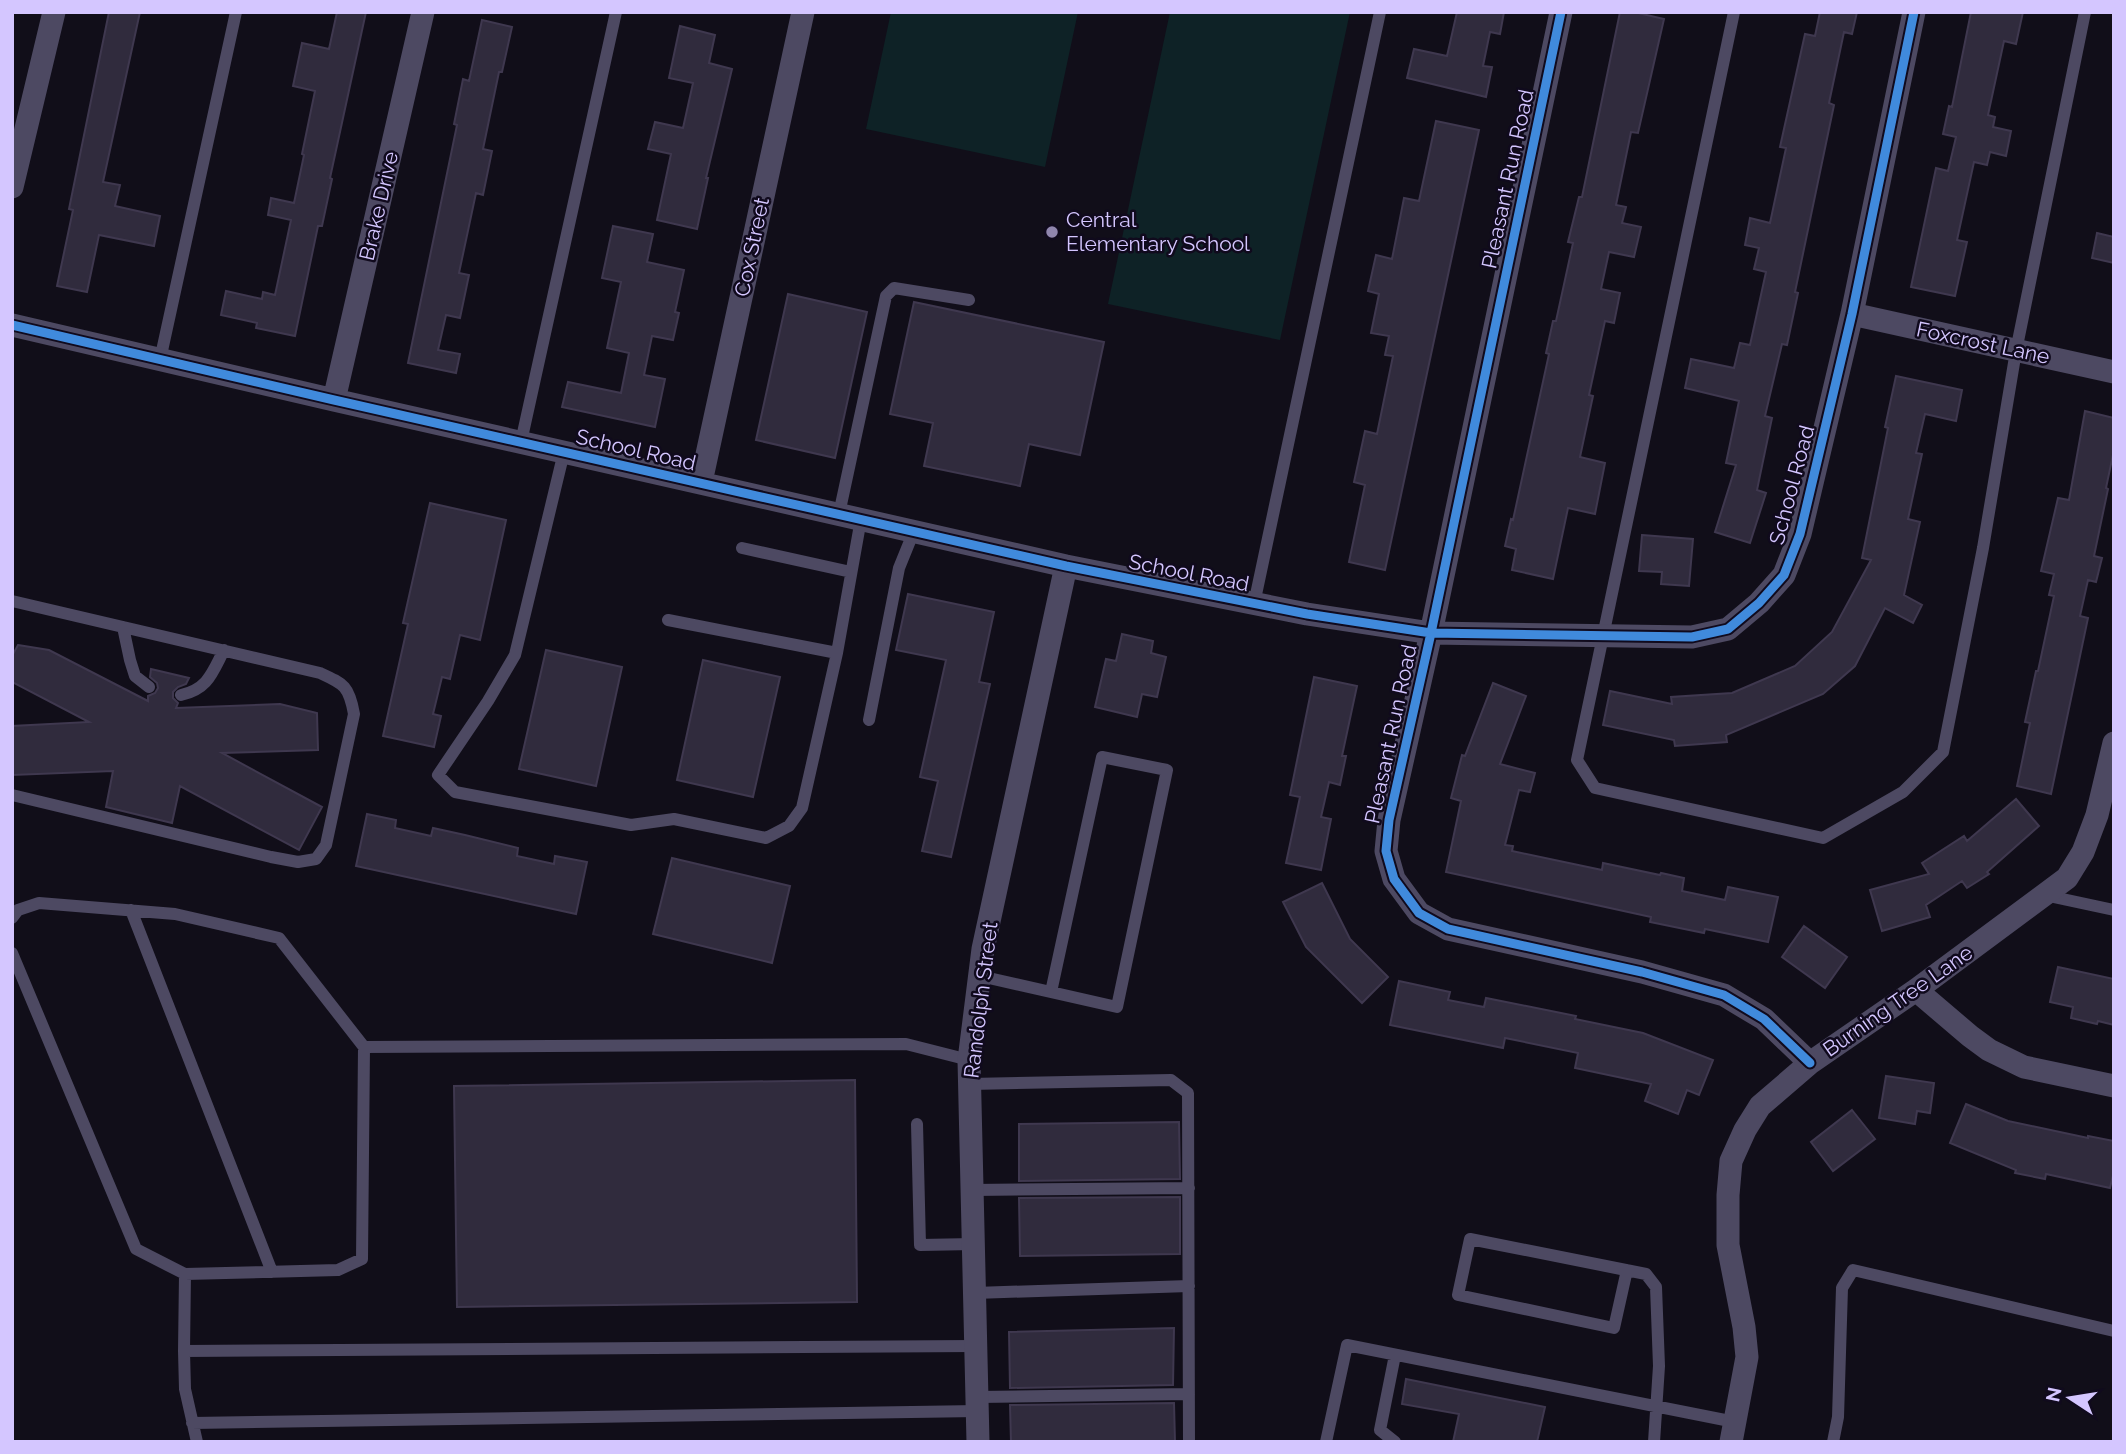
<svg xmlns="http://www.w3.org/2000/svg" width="2126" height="1454" font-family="Raleway,sans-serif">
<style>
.green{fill:#0e2226}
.building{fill:#302b3d;stroke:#3f384f;stroke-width:2}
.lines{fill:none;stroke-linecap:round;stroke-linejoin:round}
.lane{stroke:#4d4962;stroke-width:12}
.street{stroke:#4d4962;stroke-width:23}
.cycleway-casing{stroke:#100a1d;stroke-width:13}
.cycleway{stroke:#408adc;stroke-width:9}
.poi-dot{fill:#9086ae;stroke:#100a1d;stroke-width:2.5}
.labels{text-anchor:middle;stroke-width:5;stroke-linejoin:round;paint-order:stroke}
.street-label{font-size:21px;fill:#d4c6ff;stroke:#100a1d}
.poi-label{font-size:21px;fill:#d4c6ff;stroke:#100a1d;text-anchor:start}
</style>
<rect width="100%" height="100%" fill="#110e19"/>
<path class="green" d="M 891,12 L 1078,12 L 1045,167 L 866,129 Z
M 1170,12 L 1350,12 L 1280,340 L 1108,304 Z"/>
<path class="building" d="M 109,12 L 140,12 L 103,182 L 120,185 L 115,206 L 160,216 L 154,246 L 99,235 L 87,292 L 57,286 L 73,210 L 69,209 Z
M 337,12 L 366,12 L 330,178 L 332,179 L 322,226 L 318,226 L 295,336 L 256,328 L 257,323 L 221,315 L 226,291 L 262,299 L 263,292 L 275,295 L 291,220 L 268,215 L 271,198 L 294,203 L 304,155 L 302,154 L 315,91 L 293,86 L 302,43 L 329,49 Z
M 1457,12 L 1504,12 L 1500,34 L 1490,32 L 1483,66 L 1492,67 L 1486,97 L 1407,78 L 1414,49 L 1447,56 Z
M 1620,12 L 1634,12 L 1664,19 L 1638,133 L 1631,132 L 1616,205 L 1626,207 L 1622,223 L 1641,227 L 1634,257 L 1609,252 L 1601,289 L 1620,293 L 1614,323 L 1605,321 L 1589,395 L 1593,396 L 1580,457 L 1605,463 L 1595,514 L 1568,508 L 1553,579 L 1512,570 L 1516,549 L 1505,546 L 1511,519 L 1513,520 L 1549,354 L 1546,353 L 1553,321 L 1556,321 L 1573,243 L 1568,242 L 1579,197 L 1582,197 Z
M 1820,12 L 1857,12 L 1852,34 L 1844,32 L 1829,103 L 1834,105 L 1795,292 L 1798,293 L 1787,345 L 1782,344 L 1765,416 L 1772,418 L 1757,490 L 1766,493 L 1750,543 L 1715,532 L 1736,465 L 1726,463 L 1739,401 L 1685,388 L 1691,359 L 1734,368 L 1740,343 L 1750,345 L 1766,272 L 1754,269 L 1759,248 L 1745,245 L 1750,218 L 1770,223 L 1786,148 L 1780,147 L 1805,34 L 1815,36 Z
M 1971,12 L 2023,12 L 2016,44 L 2004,41 L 1988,115 L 1995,117 L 1993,127 L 2011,131 L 2006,156 L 1990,152 L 1987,165 L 1974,162 L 1957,240 L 1967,242 L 1955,296 L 1911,287 L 1936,168 L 1948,171 L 1956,137 L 1943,134 L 1949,106 L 1952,107 Z
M 482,20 L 512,27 L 502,72 L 499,72 L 483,149 L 492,151 L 483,195 L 476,193 L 459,273 L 469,275 L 460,318 L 446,315 L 438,350 L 460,354 L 456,373 L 408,363 L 457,125 L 454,124 L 463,79 L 469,81 Z
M 680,26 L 715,35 L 709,63 L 732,69 L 706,178 L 708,178 L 697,229 L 657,220 L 671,154 L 648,149 L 655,122 L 683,128 L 693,83 L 669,78 Z
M 1436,121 L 1479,130 L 1385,570 L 1349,562 L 1365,485 L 1354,482 L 1365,431 L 1377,434 L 1393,356 L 1385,355 L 1389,336 L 1371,333 L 1379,294 L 1368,291 L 1376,255 L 1392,259 L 1404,198 L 1419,201 Z
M 613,226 L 653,234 L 647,262 L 684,270 L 675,312 L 679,313 L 673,340 L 652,336 L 644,375 L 665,379 L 655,427 L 562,407 L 568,382 L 621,393 L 629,353 L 607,348 L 621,282 L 602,278 Z
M 2097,233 L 2114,237 L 2114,263 L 2092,258 Z
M 788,294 L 867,312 L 835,458 L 756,440 Z
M 914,302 L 1104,342 L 1080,455 L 1029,444 L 1020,486 L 924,466 L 933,423 L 890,414 Z
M 1896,376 L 1962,390 L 1956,421 L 1925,414 L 1916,453 L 1922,454 L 1908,519 L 1920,522 L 1904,595 L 1922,605 L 1913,623 L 1885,608 L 1855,666 L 1823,694 L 1726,735 L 1727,742 L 1675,746 L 1674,740 L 1603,725 L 1610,691 L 1672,704 L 1671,697 L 1732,693 L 1795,666 L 1832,632 L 1871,560 L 1862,558 L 1888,428 L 1885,427 Z
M 2085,411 L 2114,418 L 2114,450 L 2106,488 L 2108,489 L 2094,556 L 2102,558 L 2096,582 L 2088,580 L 2080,616 L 2088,618 L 2051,794 L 2017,786 L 2030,723 L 2025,722 L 2036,671 L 2038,671 L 2054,596 L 2049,595 L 2054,574 L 2041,571 L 2058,498 L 2069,500 Z
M 430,503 L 506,520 L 480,640 L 460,635 L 450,679 L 442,677 L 433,714 L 441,716 L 434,747 L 383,736 L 408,624 L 403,623 Z
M 1642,535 L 1693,539 L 1689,586 L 1661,584 L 1662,572 L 1639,571 Z
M 908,594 L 994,612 L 979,682 L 990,684 L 951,857 L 922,851 L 938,781 L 920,777 L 946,660 L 896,650 Z
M 1122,634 L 1153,641 L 1151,653 L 1166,657 L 1157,697 L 1142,694 L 1137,717 L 1095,707 L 1106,659 L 1116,661 Z
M 18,645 L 49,650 L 148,701 L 148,696 L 155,693 L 158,688 L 157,683 L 150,677 L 151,669 L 189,678 L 186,684 L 178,687 L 173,692 L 173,698 L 178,703 L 176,708 L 280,704 L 317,713 L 318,750 L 222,753 L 322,807 L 299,850 L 180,786 L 172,823 L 106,807 L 113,771 L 12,775 L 12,726 L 89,722 L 12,682 L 12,656 Z
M 546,650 L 622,667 L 596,786 L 519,769 Z
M 703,660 L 780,677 L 753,797 L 677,780 Z
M 1314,677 L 1357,686 L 1342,756 L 1346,756 L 1340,785 L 1329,782 L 1321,817 L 1331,819 L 1321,870 L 1286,863 L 1300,797 L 1290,795 Z
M 1493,683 L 1526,696 L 1500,764 L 1535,773 L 1530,792 L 1519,790 L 1505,845 L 1513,846 L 1512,851 L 1602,870 L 1603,863 L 1660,875 L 1661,873 L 1684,878 L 1682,891 L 1725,900 L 1728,887 L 1778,897 L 1768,942 L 1705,929 L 1704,933 L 1650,922 L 1651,917 L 1446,872 L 1461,801 L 1451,798 L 1462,755 L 1465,756 Z
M 2016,799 L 2039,826 L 1987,872 L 1989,874 L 1967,888 L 1962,881 L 1926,905 L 1930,917 L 1882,931 L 1870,890 L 1929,874 L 1922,863 L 1964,836 L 1967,841 Z
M 367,814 L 396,820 L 395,828 L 431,836 L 433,828 L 465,835 L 518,848 L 517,856 L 554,864 L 555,856 L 587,862 L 576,914 L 356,866 Z
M 672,858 L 790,886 L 772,963 L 653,934 Z
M 1322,883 L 1350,939 L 1388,977 L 1362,1003 L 1306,947 L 1283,902 Z
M 1804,926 L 1847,957 L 1825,988 L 1782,957 Z
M 2058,967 L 2114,979 L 2114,1025 L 2098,1021 L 2097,1024 L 2071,1018 L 2073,1007 L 2050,1002 Z
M 1399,981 L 1450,992 L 1448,1000 L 1484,1007 L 1486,998 L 1576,1016 L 1575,1019 L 1643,1033 L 1713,1060 L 1699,1095 L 1687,1090 L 1678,1114 L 1645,1101 L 1651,1084 L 1575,1068 L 1578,1053 L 1505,1038 L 1503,1048 L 1390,1025 Z
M 1886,1076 L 1934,1083 L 1930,1113 L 1917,1111 L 1915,1124 L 1879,1118 Z
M 855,1080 L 857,1302 L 457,1307 L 454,1086 Z
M 1966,1104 L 2008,1121 L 2088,1138 L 2088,1136 L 2114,1141 L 2114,1171 L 2110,1188 L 2046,1174 L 2045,1179 L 2015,1173 L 2016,1170 L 1950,1143 Z
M 1852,1110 L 1875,1139 L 1833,1171 L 1811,1142 Z
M 1179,1122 L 1180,1179 L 1019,1181 L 1019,1124 Z
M 1180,1197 L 1180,1254 L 1020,1256 L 1019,1198 Z
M 1174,1328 L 1173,1385 L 1010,1388 L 1009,1332 Z
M 1406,1379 L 1545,1407 L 1537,1442 L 1453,1442 L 1459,1414 L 1402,1404 Z
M 1174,1403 L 1175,1442 L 1011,1442 L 1010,1405 Z"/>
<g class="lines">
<path class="lane" d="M 1734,12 L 1577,760 L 1595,788 L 1823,838 L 1903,792 L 1943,752 L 1983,548 L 2016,351 L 2085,12
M 160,360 L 236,12
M 521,442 L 616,12
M 564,452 L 515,655 L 488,701 L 438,775 L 455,792 L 631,825 L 674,819 L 766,838 L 789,826 L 802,808 L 837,653 L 861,519
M 839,514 L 886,296 L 894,288 L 969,300
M 742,548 L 851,572
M 12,601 L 320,673 C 344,684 349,686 354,714 L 326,845 L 316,859 L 298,862 L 271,857 L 12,795
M 1254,604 L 1380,12
M 668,620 L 837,653
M 123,627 L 130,660 L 135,676 L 149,687
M 181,695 C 208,689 212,673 224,650
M 869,720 L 899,568 L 914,531
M 2044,895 L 2114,910
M 131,910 L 272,1272
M 12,918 L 18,910 L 39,903 L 175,914 L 279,938 L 364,1047 L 362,1259 L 338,1270 L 185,1274 L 184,1351
M 12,953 L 136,1249 L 185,1274
M 980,976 L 1117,1007 L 1167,770 L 1102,757 L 1051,992
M 364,1047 L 906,1044 L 969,1060
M 970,1084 L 1171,1080 L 1188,1093 L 1189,1442
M 917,1124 L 920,1245 L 974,1244
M 972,1190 L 1189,1188
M 1627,1270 L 1614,1328 L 1458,1295 L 1470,1239 L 1646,1274 L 1656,1287 L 1659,1366 L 1654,1442
M 975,1293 L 1189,1286
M 977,1397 L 1189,1394
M 192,1423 L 978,1411
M 197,1442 L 185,1389 L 184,1351 L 976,1346
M 1326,1442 L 1347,1345 L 1735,1422
M 1395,1442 L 1380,1430 L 1395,1355
M 1833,1442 L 1838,1417 L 1842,1288 L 1853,1270 L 2114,1331"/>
<path class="street" d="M 1561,12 L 1431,633 L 1389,820 L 1386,851 L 1394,879 L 1419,913 L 1448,929 L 1642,972 L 1724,995 L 1764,1019 L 1810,1063
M 12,187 L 54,12
M 1852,314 L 2114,372
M 12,325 L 334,400 L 1066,566 L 1307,614 L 1431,633 L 1692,637 L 1728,629 L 1759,603 L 1784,575 L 1800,534 L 1852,314 L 1914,12
M 334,400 L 423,12
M 701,482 L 803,12
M 1916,990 L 1970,1036 L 1989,1050 L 2024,1067 L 2114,1086
M 978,1442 L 969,1060 L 983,949 L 1066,566
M 1731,1442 L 1747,1357 L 1744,1327 L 1728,1245 L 1728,1195 L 1731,1161 L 1745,1130 L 1760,1106 L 1810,1063 L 1916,990 L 2067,878 L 2083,852 L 2097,815 L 2114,743"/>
<defs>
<path id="cycleway" d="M 1561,12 L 1431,633 L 1389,820 L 1386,851 L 1394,879 L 1419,913 L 1448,929 L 1642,972 L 1724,995 L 1764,1019 L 1810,1063
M 12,325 L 334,400 L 1066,566 L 1307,614 L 1431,633 L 1692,637 L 1728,629 L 1759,603 L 1784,575 L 1800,534 L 1852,314 L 1914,12"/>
</defs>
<use href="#cycleway" class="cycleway-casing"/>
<use href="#cycleway" class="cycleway"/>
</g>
<circle class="poi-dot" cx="1052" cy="232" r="7"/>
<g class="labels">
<g class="street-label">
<text transform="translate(1508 179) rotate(-78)" y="7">Pleasant Run Road</text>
<text transform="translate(379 206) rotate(-77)" y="7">Brake Drive</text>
<text transform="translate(752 247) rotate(-78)" y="7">Cox Street</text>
<text transform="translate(1983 343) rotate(12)" y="7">Foxcrost Lane</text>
<text transform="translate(636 450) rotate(13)" y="7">School Road</text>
<text transform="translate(1792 485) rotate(-75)" y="7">School Road</text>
<text transform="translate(1189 573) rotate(11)" y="7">School Road</text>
<text transform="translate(1391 734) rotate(-78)" y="7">Pleasant Run Road</text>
<text transform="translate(981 1000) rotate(-83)" y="7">Randolph Street</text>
<text transform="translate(1898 1001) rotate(-35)" y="7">Burning Tree Lane</text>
</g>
<g class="poi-label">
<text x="1066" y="227">Central<tspan x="1066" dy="24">Elementary School</tspan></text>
</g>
</g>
<rect width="2126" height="1454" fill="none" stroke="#d4c6ff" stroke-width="28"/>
<g transform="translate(2070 1398) rotate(282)" stroke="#100a1d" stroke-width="5" paint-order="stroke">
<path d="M0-5L12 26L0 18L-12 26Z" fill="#d4c6ff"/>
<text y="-10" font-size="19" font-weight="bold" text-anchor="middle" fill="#d4c6ff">N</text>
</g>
</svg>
